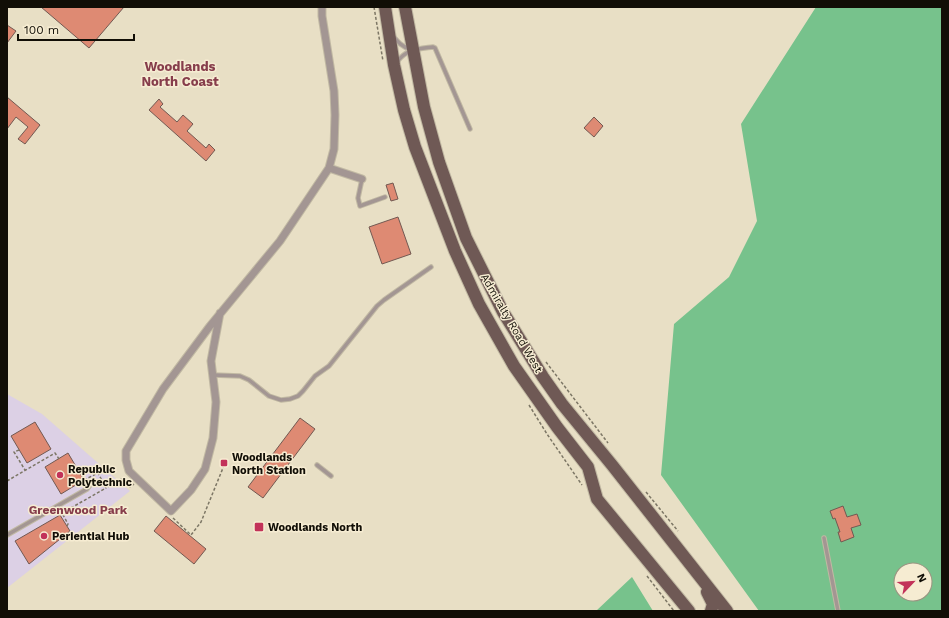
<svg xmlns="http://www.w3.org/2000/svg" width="949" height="618" font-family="'Work Sans',sans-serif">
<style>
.education{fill:#dcd0e5}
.forest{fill:#77c28c;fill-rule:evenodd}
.building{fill:#de8a73;stroke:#725952}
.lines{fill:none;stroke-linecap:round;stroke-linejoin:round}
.lane-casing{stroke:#c1b9a3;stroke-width:5.5}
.street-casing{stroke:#c1b9a3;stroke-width:9}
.primary-casing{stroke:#c1b9a3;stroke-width:14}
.path{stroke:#7c7665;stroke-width:1.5;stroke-dasharray:3 2;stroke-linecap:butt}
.lane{stroke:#a39693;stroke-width:3.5}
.street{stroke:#a39693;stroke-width:7}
.primary{stroke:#6f5955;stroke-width:12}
.poi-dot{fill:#c23259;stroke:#f6ecd2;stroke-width:1.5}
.labels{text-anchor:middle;stroke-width:3;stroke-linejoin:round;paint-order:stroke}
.street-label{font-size:11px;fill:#110e06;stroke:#f6ecd2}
.poi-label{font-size:11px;font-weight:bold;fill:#110e06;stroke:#f6ecd2;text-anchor:start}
.neighbourhood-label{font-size:12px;font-weight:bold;fill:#863d4b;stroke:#f6ecd2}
.quarter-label{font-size:13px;font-weight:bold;fill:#863d4b;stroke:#f6ecd2}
</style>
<rect width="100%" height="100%" fill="#e8dfc5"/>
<path class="education" d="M 7,394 L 42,414 L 130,491 L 7,588 Z"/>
<path class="forest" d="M 816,7 L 942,7 L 942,611 L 759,611 L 661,475 L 674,324 L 729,277 L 757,221 L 741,124 ZM 901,570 L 925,570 L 925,594 L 901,594 Z
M 632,577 L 653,611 L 596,611 Z"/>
<path class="building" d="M 41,7 L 124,7 L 89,48 Z
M 7,25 L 16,31 L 7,43 Z
M 7,97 L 40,125 L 25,144 L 18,139 L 28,127 L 16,117 L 7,129 Z
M 159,99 L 163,104 L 160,107 L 177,122 L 183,115 L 193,124 L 187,131 L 206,148 L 209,144 L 215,150 L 206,161 L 149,110 Z
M 594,117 L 603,126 L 594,137 L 584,128 Z
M 393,183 L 398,199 L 391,201 L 386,185 Z
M 398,217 L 411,254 L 382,264 L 369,227 Z
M 300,418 L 315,429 L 263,498 L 248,487 Z
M 35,422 L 51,449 L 27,463 L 11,436 Z
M 68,453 L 84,480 L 61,494 L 45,467 Z
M 843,506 L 847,517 L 857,514 L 861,525 L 851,528 L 854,537 L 841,542 L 838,532 L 840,532 L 835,518 L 833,519 L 830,511 Z
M 60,515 L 70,531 L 29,564 L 15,541 Z
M 166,516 L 206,549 L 194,564 L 154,531 Z"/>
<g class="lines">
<defs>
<path id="lane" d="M 393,36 C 398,42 402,47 410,49
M 397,62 C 406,49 418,49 433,47 L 435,48 L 470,129
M 362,179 L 358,198 L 360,206 L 385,197
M 213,375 L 240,376 L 249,380 L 269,396 L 281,400 L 290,399 L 298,396 L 303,391 L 315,376 L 329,366 L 377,306 L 384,300 L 431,267
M 317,465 L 331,476
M 7,535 L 87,489 L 90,485
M 824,538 L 838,611"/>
<path id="street" d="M 329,168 L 362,179
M 220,313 L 211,361 L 216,402 L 213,438 L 205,469 L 191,490 L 171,511 L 129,471 L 126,460 L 126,451 L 163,389 L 210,326 L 280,241 L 329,168 L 334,149 L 335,115 L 334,91 L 322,16 L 322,7"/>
<path id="primary" d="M 385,7 L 394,65 L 404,110 L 415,147 L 455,251 L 479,304 L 514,366 L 557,427 L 588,467 L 597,499 L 689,611
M 405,7 L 424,107 L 439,162 L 466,238 L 503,312 L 543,377 L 562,404 L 612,465 L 727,611
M 707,592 L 713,604 L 711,611"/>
</defs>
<use href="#lane" class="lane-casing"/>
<use href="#street" class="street-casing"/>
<use href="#primary" class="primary-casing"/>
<path class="path" d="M 374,7 L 383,61
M 546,362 L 608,443
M 529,405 L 547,434 L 582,485
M 19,450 L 14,452 L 25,470
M 84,480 L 98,473 L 106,488 L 121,479 L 130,487 L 134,484
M 7,481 L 55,453 L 59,459
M 646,492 L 678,531
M 173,518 L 191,535 L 201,522 L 225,463
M 67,526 L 68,524 L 62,513 L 106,488
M 647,576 L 674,611"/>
<use href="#lane" class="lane"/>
<use href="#street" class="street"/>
<use href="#primary" class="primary"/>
</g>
<g class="poi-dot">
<rect x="220" y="459" width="8" height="8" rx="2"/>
<circle cx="60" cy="475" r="4"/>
<rect x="254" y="522" width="10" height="10" rx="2"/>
<circle cx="44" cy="536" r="4"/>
</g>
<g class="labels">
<g class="street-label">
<text transform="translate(512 323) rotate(60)" y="4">Admiralty Road West</text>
</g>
<g class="poi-label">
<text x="232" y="461">Woodlands<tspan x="232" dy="13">North Station</tspan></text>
<text x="68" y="473">Republic<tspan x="68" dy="13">Polytechnic</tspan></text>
<text x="268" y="531">Woodlands North</text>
<text x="52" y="540">Periential Hub</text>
</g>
<g class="neighbourhood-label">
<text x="78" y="514">Greenwood Park</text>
</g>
<g class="quarter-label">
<text x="180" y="71">Woodlands<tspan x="180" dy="15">North Coast</tspan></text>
</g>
</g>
<rect width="949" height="618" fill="none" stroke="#110e06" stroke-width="16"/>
<g transform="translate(913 582) rotate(65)"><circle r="19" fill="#f6ecd2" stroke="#9a9380"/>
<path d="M0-3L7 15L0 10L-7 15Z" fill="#c23259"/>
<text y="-6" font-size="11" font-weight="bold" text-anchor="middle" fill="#110e06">N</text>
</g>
<path d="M18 34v6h116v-6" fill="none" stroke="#110e06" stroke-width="2"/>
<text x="24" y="34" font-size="12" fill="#110e06" stroke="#f6ecd2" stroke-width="3" paint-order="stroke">100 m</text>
</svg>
